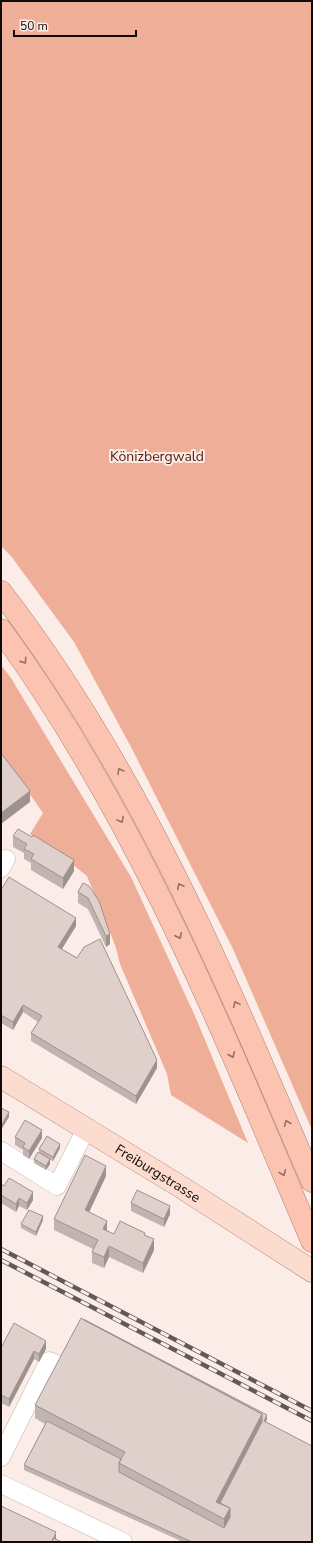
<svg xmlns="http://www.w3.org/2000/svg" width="313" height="1543" font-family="'Nunito Sans',sans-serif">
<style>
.forest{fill:#efae97}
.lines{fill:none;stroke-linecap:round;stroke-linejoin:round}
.minor-casing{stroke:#c4b5b0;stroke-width:19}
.major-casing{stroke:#a98376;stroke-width:23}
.highway-casing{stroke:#a98376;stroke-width:23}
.minor{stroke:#fff;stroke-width:18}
.major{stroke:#fddcd0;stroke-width:22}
.highway{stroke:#fcc4b0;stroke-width:22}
.rail-casing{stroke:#615956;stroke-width:4.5}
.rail{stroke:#fcece7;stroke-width:3;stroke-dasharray:9;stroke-linecap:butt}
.wall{fill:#c1b3af}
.shaded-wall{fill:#9d928e}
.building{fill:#e0d0cb;stroke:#9d928e}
.oneway{stroke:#927165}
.labels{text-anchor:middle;stroke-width:4;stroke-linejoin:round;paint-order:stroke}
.park-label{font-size:14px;fill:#541b04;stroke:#fcece7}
.street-label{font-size:14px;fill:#100b09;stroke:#fcece7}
</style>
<rect width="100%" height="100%" fill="#fcece7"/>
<path class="forest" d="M 1,1 L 312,1 L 312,1130 L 233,949 L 131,747 L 74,642 L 11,556 L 1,546 Z
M 1,665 L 11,678 L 131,877 L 195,1016 L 248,1143 L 171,1095 L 167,1074 L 120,964 L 115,945 L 87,876 L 43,841 L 30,834 L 43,813 L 1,753 Z"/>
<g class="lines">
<defs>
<path id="minor" d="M 1,868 L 6,859
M 1,1151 L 57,1186 L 86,1129
M 1,1457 L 49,1361 L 58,1365
M 1,1484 L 123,1542"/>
<g id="major">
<path id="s1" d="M 1,1077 L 181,1187 L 312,1271"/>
</g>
<path id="highway" d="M 1,592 C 138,769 225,977 312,1181
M 1,630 C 137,817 222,1029 312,1241"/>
</defs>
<use href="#minor" class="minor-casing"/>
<use href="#major" class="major-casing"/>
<use href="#highway" class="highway-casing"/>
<use href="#minor" class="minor"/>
<use href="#major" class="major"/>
<use href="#highway" class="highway"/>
<defs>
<path id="rail" d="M 1,1249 L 312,1411
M 1,1260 L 312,1421"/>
</defs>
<use href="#rail" class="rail-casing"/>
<use href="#rail" class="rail"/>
</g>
<path class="wall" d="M 13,836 L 74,871 L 63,889 L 31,870 L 31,863 L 24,859 L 24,853 L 13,847 Z
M 83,883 L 110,944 L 106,947 L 88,909 L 78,903 L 78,892 Z
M 1,890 L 76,926 L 62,949 L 157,1068 L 136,1104 L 31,1041 L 31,1033 L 38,1022 L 23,1012 L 13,1030 L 1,1023 Z
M 15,1137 L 42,1138 L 29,1159 L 23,1155 L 23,1150 L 15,1145 Z
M 60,1148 L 53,1161 L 50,1160 L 50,1164 L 46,1170 L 34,1163 L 34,1159 L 39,1153 L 39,1149 Z
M 106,1176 L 89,1212 L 107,1231 L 114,1234 L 145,1235 L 154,1250 L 143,1273 L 109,1257 L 104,1268 L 92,1263 L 92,1252 L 93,1249 L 54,1230 L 54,1219 Z
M 1,1184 L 33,1200 L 27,1210 L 19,1206 L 16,1212 L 1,1203 Z
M 131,1203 L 170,1214 L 164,1227 L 131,1211 Z
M 43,1220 L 36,1236 L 21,1228 L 21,1224 Z
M 1,1348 L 46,1349 L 39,1362 L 34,1359 L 9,1407 L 1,1403 Z
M 35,1405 L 267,1419 L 266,1422 L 312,1542 L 183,1542 L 24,1470 L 24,1465 L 45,1424 L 35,1418 Z"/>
<path class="shaded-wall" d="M 30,791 L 30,802 L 1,824 L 1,813 Z
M 74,860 L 74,871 L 63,889 L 63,878 Z
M 76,918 L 76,926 L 58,955 L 58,947 Z
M 110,934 L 110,944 L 106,947 L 106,936 Z
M 23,1005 L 23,1012 L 13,1030 L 13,1022 Z
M 157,1060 L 157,1068 L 136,1104 L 136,1096 Z
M 9,1112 L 9,1117 L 1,1130 L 1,1126 Z
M 42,1130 L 42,1138 L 29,1159 L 29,1151 Z
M 60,1144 L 60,1148 L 53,1161 L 53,1157 Z
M 50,1159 L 50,1164 L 46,1170 L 46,1166 Z
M 106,1166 L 106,1176 L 85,1221 L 85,1210 Z
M 33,1192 L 33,1200 L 27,1210 L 27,1203 Z
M 19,1198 L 19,1206 L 16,1212 L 16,1204 Z
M 170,1206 L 170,1214 L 164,1227 L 164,1219 Z
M 43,1216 L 43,1220 L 36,1236 L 36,1232 Z
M 107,1221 L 107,1232 L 103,1229 Z
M 154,1239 L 154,1250 L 143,1273 L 143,1263 Z
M 109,1246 L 109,1257 L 104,1268 L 104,1257 Z
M 46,1341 L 46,1349 L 39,1362 L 39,1354 Z
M 34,1351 L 34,1359 L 9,1407 L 9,1399 Z
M 262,1414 L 262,1427 L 218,1511 L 216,1502 Z
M 267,1415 L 267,1419 L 264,1425 L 264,1421 Z
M 230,1508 L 230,1521 L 224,1532 L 224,1519 Z
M 56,1532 L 56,1542 L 52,1542 Z"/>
<path class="building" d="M 1,753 L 30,791 L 1,813 Z
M 18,829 L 32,837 L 33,835 L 74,860 L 63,878 L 31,859 L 34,854 L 24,849 L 27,844 L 13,836 Z
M 9,877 L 76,918 L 58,947 L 77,958 L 84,947 L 100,939 L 157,1060 L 136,1096 L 31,1033 L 42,1016 L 23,1005 L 13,1022 L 1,1015 L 1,890 Z
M 83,883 L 89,886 L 99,901 L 110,934 L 106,936 L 88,898 L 78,892 Z
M 1,1108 L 9,1112 L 1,1126 Z
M 25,1120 L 42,1130 L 29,1151 L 23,1147 L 25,1143 L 15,1137 Z
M 47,1136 L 60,1144 L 53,1157 L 39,1149 Z
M 38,1152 L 50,1159 L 46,1166 L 34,1159 Z
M 85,1155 L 106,1166 L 85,1210 L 107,1221 L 103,1229 L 114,1234 L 120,1221 L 145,1233 L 144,1235 L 154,1239 L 143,1263 L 109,1246 L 104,1257 L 92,1252 L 98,1240 L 54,1219 Z
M 9,1178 L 33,1192 L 27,1203 L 19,1198 L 16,1204 L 1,1195 L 1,1184 L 4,1186 Z
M 137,1190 L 170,1206 L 164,1219 L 131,1203 Z
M 29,1210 L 43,1216 L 36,1232 L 21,1224 Z
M 81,1318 L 262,1414 L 216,1502 L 230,1508 L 224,1519 L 119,1463 L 125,1452 L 35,1405 Z
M 84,1320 L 85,1320 L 267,1415 L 264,1421 L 312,1446 L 312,1542 L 192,1542 L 24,1465 L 47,1421 L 121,1459 L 119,1463 L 119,1472 L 224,1528 L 230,1517 L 230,1508 L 220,1503 L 262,1422 L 262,1414 Z
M 14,1323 L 46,1341 L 39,1354 L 34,1351 L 9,1399 L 1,1395 L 1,1348 Z
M 1,1506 L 56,1532 L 52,1542 L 1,1542 Z
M 53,1538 L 62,1542 L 52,1542 Z"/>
<defs><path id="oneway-chevron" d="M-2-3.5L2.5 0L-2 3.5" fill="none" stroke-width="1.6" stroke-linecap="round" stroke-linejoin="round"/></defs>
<g class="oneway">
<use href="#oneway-chevron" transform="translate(24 661) rotate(55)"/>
<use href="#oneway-chevron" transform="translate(120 771) rotate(-120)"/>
<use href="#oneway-chevron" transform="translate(121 820) rotate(62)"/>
<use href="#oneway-chevron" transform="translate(180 886) rotate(-116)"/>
<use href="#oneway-chevron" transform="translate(179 936) rotate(65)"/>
<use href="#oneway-chevron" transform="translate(236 1004) rotate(-114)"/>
<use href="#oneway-chevron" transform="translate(232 1055) rotate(67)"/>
<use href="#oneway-chevron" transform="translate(287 1123) rotate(-113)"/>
<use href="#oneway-chevron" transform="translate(283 1173) rotate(67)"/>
</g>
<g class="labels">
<g class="park-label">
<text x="157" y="461">Könizbergwald</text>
</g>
<g class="street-label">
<text dy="5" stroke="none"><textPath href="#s1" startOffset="184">Freiburgstrasse</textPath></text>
</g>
</g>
<rect width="313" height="1543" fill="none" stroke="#100b09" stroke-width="4"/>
<path d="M14 30v6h122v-6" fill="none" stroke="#100b09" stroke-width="2"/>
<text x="20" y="30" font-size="12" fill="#100b09" stroke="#fcece7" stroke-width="3" paint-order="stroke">50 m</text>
</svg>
